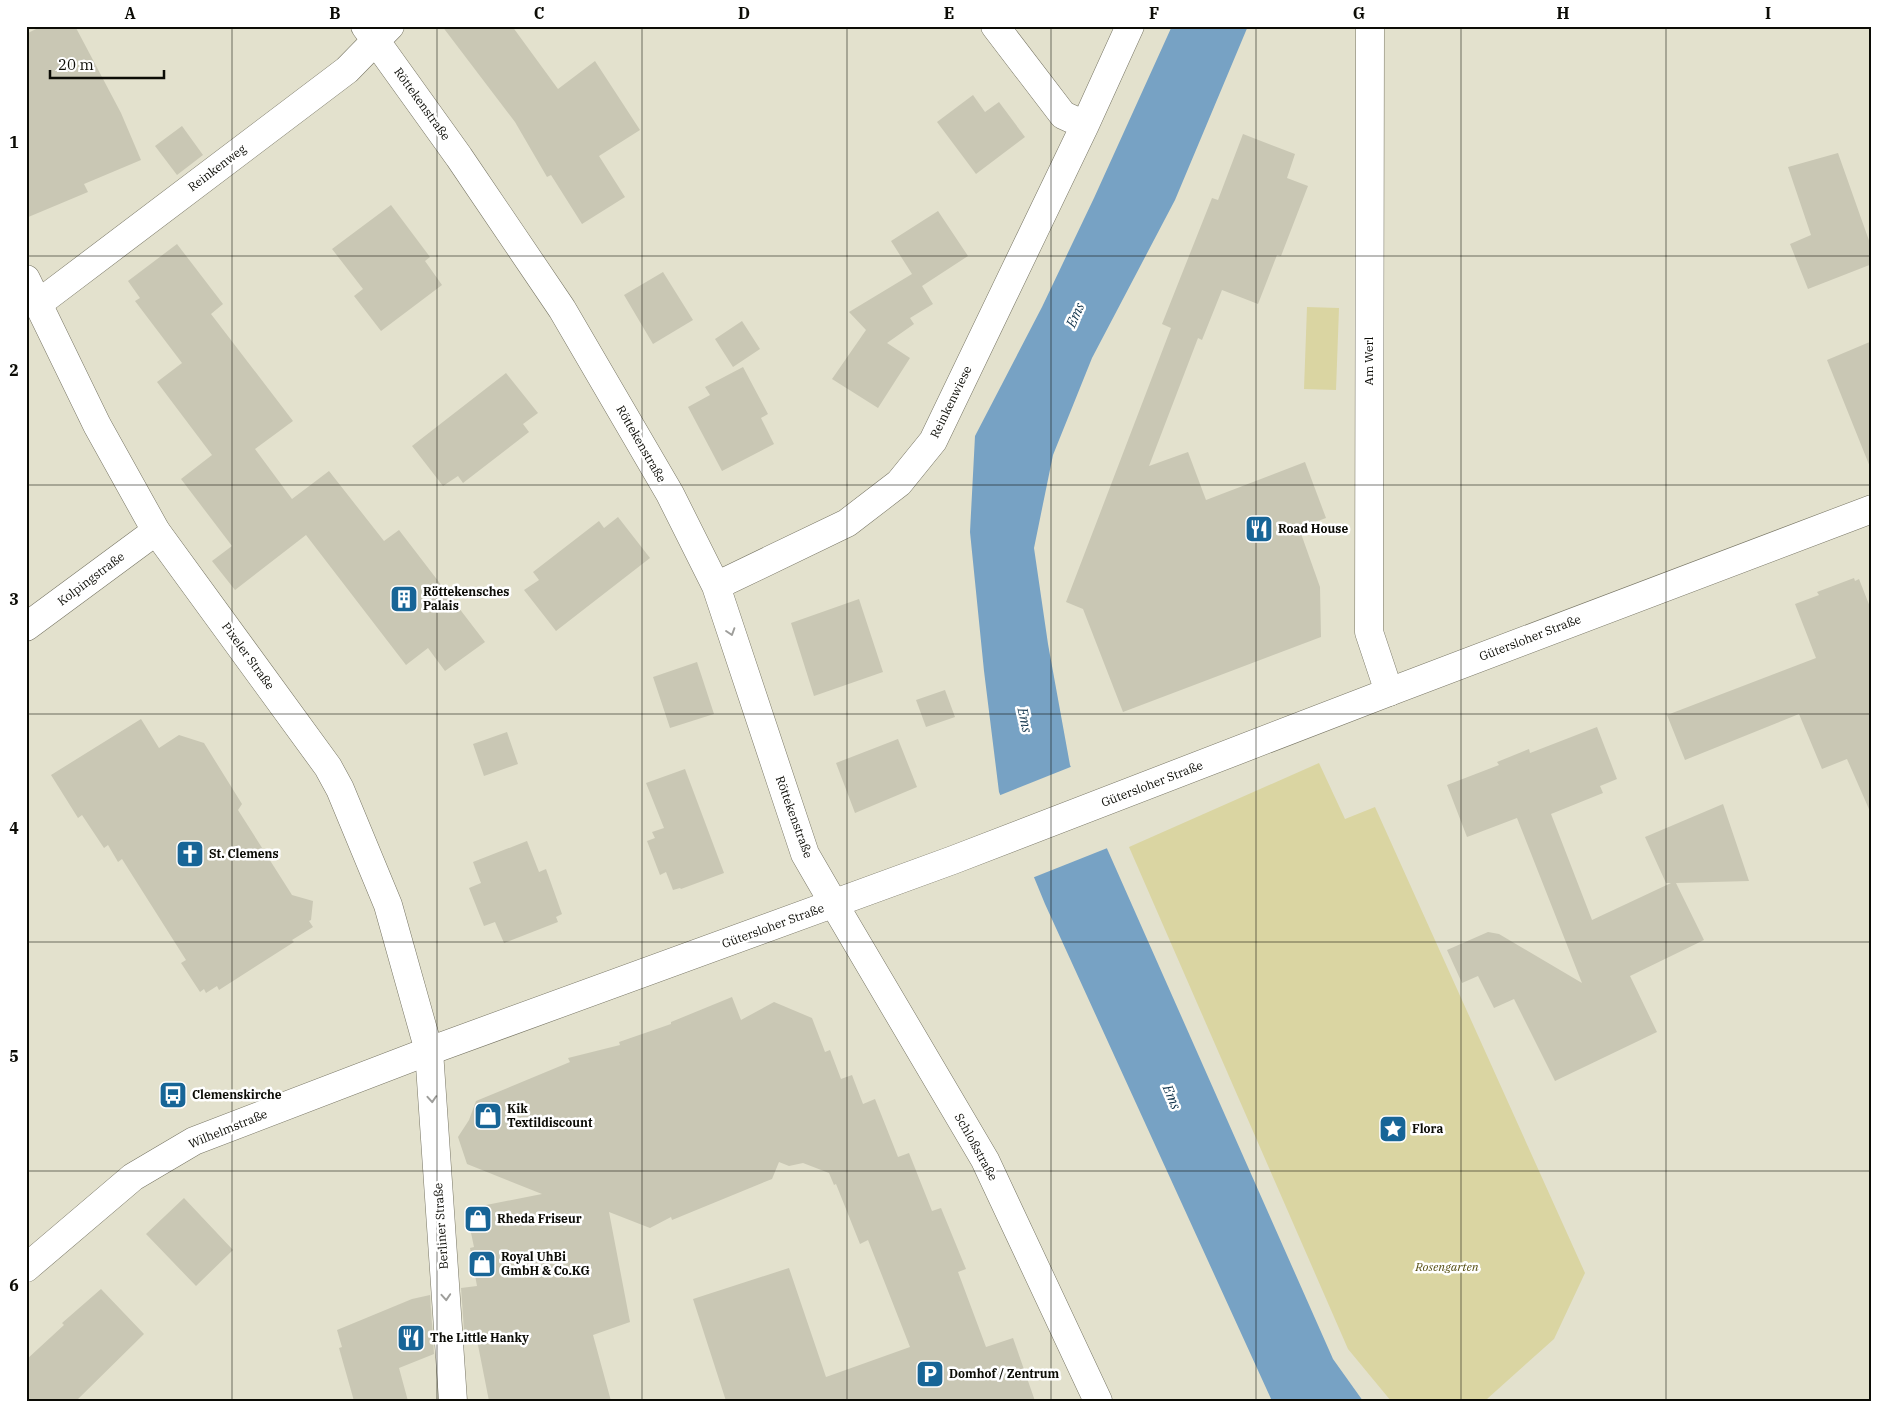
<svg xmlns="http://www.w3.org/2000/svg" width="1898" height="1427" font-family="'IBM Plex Serif',serif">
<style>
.green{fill:#dad5a2}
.water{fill:#77a2c4}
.pier{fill:#e3e1cd}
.building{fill:#c9c7b4}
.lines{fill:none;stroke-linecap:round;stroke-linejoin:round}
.street-casing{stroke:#777564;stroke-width:29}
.secondary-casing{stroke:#777564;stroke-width:29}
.street{stroke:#fff;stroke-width:28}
.secondary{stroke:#fff;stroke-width:28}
.oneway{stroke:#9e9e9b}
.grid{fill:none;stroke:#0c0c06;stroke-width:1;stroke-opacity:0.55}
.labels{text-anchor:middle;stroke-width:5;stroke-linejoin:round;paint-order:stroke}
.street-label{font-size:12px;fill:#0c0c06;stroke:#fff}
.poi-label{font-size:12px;font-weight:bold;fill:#0c0c06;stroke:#fff;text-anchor:start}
.park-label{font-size:12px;font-style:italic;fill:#564f12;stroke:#fff}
.water-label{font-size:14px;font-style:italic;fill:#0e3149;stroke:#fff}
.neatline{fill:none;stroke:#0c0c06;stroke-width:2}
.grid-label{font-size:16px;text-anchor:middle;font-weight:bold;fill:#0c0c06}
</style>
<rect width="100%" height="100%" fill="#e3e1cd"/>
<path class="green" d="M 1307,307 L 1339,308 L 1336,390 L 1304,389 Z
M 1319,763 L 1345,819 L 1375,807 L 1585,1273 L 1554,1339 L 1487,1399 L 1391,1401 L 1348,1349 L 1129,847 Z"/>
<path class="water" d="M 1172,26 L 1248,26 L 1175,200 L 1092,358 L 1053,455 L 1034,548 L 1048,644 L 1070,765 L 1333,1359 L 1363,1401 L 1272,1401 L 1045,904 L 999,792 L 984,671 L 970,532 L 975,436 L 1042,307 L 1094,198 Z"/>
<path class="pier" d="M 1073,766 L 1110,847 L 1032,878 L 998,796 Z"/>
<path class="building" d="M 42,26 L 75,26 L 121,113 L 141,160 L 84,184 L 88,192 L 26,218 L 26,34 Z
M 442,26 L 512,26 L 558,89 L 595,61 L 640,130 L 599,156 L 625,197 L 582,224 L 551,175 L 547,177 L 515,122 Z
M 973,95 L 985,112 L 999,102 L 1025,137 L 976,174 L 937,122 Z
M 182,126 L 203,155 L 177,175 L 155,146 Z
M 1243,134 L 1295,154 L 1287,178 L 1308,186 L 1281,256 L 1277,255 L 1258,304 L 1222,290 L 1202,340 L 1198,338 L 1149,466 L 1188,452 L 1206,500 L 1305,462 L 1326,518 L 1299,528 L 1320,587 L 1321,637 L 1123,712 L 1083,609 L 1066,602 L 1171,328 L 1162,324 L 1212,198 L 1218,200 Z
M 1838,153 L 1872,249 L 1872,264 L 1808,289 L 1790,244 L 1811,235 L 1788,167 Z
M 391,205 L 430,257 L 425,261 L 442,285 L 381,331 L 354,296 L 363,289 L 332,249 Z
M 938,211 L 968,256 L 922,286 L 933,304 L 910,318 L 914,324 L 887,343 L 910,358 L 878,408 L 832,379 L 866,330 L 849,312 L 912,274 L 891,241 Z
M 177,244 L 223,304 L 211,314 L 293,421 L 255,449 L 292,499 L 329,471 L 384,541 L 399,530 L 485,642 L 445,671 L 428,648 L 406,665 L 306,535 L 235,590 L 212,561 L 232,546 L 181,479 L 212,455 L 157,382 L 182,363 L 135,301 L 140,298 L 128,281 Z
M 663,272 L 693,320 L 653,344 L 624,295 Z
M 742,321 L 760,349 L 733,367 L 715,339 Z
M 1872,341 L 1872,467 L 1870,467 L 1827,360 Z
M 743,367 L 768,414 L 761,418 L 774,444 L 722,471 L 688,407 L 710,395 L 705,387 Z
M 506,373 L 538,413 L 523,424 L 529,432 L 463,483 L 458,476 L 443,486 L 412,446 Z
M 618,517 L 650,558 L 556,631 L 524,590 L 539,580 L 533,572 L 599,521 L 604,528 Z
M 1854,578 L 1855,581 L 1859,579 L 1872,612 L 1872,816 L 1847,759 L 1822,769 L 1799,714 L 1685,760 L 1667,715 L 1816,658 L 1795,604 L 1819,595 L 1817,592 Z
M 859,599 L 883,672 L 814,696 L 791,623 Z
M 697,662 L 714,714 L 670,728 L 653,677 Z
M 945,690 L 955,717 L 926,727 L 916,700 Z
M 141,719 L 159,748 L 179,735 L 204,743 L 242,804 L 238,810 L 292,895 L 313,901 L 311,920 L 309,921 L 313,927 L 292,940 L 294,942 L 219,990 L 217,986 L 206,993 L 204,989 L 200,992 L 181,963 L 186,960 L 122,859 L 118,862 L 108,845 L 104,848 L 82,815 L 78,818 L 51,775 Z
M 1597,727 L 1617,779 L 1600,786 L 1603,793 L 1551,814 L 1592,920 L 1671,883 L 1666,883 L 1645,837 L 1723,804 L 1749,881 L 1676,883 L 1704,940 L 1630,976 L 1657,1032 L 1555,1081 L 1514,999 L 1494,1008 L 1478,976 L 1462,983 L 1447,950 L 1488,932 L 1499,934 L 1582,983 L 1517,818 L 1467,837 L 1447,785 L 1499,765 L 1497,762 L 1529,749 L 1530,753 Z
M 507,732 L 518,764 L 484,776 L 473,744 Z
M 898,739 L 917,787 L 855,813 L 836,763 Z
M 685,769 L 724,873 L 681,889 L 680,888 L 673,890 L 666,872 L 660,875 L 647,841 L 655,838 L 652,832 L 664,828 L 646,783 Z
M 527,841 L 539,872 L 546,869 L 562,914 L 556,917 L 558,922 L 504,943 L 495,922 L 484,926 L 469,888 L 481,883 L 473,862 Z
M 732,997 L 741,1020 L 774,1002 L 812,1018 L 825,1052 L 830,1050 L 841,1079 L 852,1075 L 863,1104 L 875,1099 L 898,1157 L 909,1153 L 932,1211 L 941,1208 L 966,1269 L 958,1272 L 986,1347 L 1013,1338 L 1035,1401 L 726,1401 L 693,1299 L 789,1268 L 826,1377 L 910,1347 L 868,1240 L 860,1244 L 836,1184 L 834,1185 L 829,1173 L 803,1163 L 789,1166 L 779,1162 L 772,1179 L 672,1220 L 671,1217 L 650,1228 L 609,1212 L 630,1322 L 593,1335 L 611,1401 L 489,1401 L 477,1340 L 465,1344 L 461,1288 L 477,1286 L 470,1248 L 474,1247 L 466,1209 L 542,1194 L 467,1164 L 458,1137 L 469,1120 L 476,1101 L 570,1062 L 568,1058 L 620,1045 L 619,1042 L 671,1024 L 671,1022 Z
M 184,1198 L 233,1250 L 196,1286 L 146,1234 Z
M 101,1289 L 144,1334 L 76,1401 L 26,1401 L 26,1360 L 64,1325 L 62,1323 Z
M 430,1295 L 434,1354 L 399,1368 L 408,1401 L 354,1401 L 339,1348 L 342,1347 L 337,1330 L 412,1299 Z"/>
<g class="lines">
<defs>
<path id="street" d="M 365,26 L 459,157 L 562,309 L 670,494 L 716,586 L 805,854 L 834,904
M 995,26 L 1063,115 L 1085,125
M 1370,26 L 1369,632 L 1389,692
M 39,303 L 347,70 L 390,26
M 716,586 L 847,523 L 899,483 L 933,441 L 1085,125 L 1130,26
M 26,627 L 156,531
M 429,1051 L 453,1401"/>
<path id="secondary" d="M 26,279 L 97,425 L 156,531 L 328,767 L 340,789 L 388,905 L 429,1051
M 834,904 L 985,1160 L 1098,1401
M 26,1268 L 133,1177 L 194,1141 L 429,1051 L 953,860 L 1389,692 L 1872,509"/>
</defs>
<use href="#street" class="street-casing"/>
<use href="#secondary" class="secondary-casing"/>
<use href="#street" class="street"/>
<use href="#secondary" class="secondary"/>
</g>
<defs><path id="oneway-chevron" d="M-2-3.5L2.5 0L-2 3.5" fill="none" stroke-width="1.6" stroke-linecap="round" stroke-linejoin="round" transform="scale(1.25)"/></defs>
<g class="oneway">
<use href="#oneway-chevron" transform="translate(731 632) rotate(72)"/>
<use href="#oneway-chevron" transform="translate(432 1099) rotate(86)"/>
<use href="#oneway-chevron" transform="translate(446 1297) rotate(86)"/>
</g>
<path class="grid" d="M 232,26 L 232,1401M 437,26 L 437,1401M 642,26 L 642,1401M 847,26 L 847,1401M 1051,26 L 1051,1401M 1256,26 L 1256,1401M 1461,26 L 1461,1401M 1666,26 L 1666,1401M 26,256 L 1872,256M 26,485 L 1872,485M 26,714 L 1872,714M 26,942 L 1872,942M 26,1171 L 1872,1171"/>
<defs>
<symbol id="restaurant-square" viewBox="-11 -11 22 22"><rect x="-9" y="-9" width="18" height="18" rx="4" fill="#176597" stroke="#fff"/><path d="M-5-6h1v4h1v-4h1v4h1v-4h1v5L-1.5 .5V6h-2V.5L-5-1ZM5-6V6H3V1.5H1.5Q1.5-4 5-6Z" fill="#fff"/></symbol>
<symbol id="building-square" viewBox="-11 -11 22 22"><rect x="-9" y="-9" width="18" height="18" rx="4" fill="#176597" stroke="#fff"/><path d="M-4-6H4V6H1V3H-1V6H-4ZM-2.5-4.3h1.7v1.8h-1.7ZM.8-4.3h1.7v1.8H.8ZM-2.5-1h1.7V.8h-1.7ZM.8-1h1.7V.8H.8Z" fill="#fff"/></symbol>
<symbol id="church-square" viewBox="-11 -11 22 22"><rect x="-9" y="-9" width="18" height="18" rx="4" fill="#176597" stroke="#fff"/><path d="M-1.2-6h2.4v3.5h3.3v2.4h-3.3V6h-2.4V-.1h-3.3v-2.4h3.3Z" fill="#fff"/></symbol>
<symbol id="bus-square" viewBox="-11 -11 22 22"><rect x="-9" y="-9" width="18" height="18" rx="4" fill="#176597" stroke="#fff"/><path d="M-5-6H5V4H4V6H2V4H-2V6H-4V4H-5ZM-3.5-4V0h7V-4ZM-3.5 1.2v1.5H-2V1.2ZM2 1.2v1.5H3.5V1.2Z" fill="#fff"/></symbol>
<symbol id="shop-square" viewBox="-11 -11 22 22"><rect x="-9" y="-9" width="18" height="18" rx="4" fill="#176597" stroke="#fff"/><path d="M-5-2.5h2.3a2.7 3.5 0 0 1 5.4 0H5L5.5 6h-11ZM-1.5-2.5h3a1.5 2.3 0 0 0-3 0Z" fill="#fff"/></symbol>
<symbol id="sight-square" viewBox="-11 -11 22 22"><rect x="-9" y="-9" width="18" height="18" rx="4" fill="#176597" stroke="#fff"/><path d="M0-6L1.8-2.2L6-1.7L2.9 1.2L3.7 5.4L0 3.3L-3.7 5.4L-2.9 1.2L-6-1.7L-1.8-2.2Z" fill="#fff"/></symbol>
<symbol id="parking-square" viewBox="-11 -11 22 22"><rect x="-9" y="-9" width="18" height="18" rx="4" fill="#176597" stroke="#fff"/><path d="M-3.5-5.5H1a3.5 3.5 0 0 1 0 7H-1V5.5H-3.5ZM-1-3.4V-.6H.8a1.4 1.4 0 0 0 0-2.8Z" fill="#fff"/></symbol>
</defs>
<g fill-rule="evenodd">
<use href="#restaurant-square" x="1243" y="513" width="32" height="32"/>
<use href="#building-square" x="388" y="583" width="32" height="32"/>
<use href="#church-square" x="174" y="838" width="32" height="32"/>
<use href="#bus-square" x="157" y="1079" width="32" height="32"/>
<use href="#shop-square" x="472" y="1100" width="32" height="32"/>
<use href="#sight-square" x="1377" y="1113" width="32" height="32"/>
<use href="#shop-square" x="462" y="1203" width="32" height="32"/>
<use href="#shop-square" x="466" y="1248" width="32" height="32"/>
<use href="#restaurant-square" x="395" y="1322" width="32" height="32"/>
<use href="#parking-square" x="914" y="1358" width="32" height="32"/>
</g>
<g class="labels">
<g class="street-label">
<text transform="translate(422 104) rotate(54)" y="4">Röttekenstraße</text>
<text transform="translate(217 168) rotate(-37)" y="4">Reinkenweg</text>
<text transform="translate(1369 361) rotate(-90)" y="4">Am Werl</text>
<text transform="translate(951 402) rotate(-64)" y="4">Reinkenwiese</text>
<text transform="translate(641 444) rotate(60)" y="4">Röttekenstraße</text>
<text transform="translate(91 579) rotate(-37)" y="4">Kolpingstraße</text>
<text transform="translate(1530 638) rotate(-21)" y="4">Gütersloher Straße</text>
<text transform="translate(248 656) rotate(54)" y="4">Pixeler Straße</text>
<text transform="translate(1152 784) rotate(-21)" y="4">Gütersloher Straße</text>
<text transform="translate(794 817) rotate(70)" y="4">Röttekenstraße</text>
<text transform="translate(773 926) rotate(-20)" y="4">Gütersloher Straße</text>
<text transform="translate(228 1129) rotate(-22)" y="4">Wilhelmstraße</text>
<text transform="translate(976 1147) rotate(61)" y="4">Schloßstraße</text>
<text transform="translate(441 1226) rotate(-94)" y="4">Berliner Straße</text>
</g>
<g class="poi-label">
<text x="1278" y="533">Road House</text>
<text x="423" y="596">Röttekensches<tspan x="423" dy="14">Palais</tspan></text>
<text x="209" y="858">St. Clemens</text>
<text x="192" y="1099">Clemenskirche</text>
<text x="507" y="1113">Kik<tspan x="507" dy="14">Textildiscount</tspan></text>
<text x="1412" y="1133">Flora</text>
<text x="497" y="1223">Rheda Friseur</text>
<text x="501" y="1261">Royal UhBi<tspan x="501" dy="14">GmbH &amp; Co.KG</tspan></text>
<text x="430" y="1342">The Little Hanky</text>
<text x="949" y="1378">Domhof / Zentrum</text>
</g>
<g class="park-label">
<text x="1447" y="1271">Rosengarten</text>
</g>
<g class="water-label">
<text transform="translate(1075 315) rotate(-66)" y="5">Ems</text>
<text transform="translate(1025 720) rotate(78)" y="5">Ems</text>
<text transform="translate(1172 1097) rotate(67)" y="5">Ems</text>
</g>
</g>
<rect width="1898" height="1427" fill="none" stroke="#ffffff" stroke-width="55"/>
<path d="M50 70v8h114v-8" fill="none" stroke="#0c0c06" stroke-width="2.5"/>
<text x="58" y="70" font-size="15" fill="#0c0c06" stroke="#ffffff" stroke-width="4" paint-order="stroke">20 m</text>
<rect x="28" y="28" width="1842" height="1372" class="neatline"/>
<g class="grid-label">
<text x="130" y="19">A</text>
<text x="335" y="19">B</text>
<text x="539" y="19">C</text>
<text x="744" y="19">D</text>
<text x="949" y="19">E</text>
<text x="1154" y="19">F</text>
<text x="1359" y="19">G</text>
<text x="1563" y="19">H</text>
<text x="1768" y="19">I</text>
<text x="14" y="148">1</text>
<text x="14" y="376">2</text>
<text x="14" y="605">3</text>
<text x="14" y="834">4</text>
<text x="14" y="1062">5</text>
<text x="14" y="1291">6</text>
</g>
</svg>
